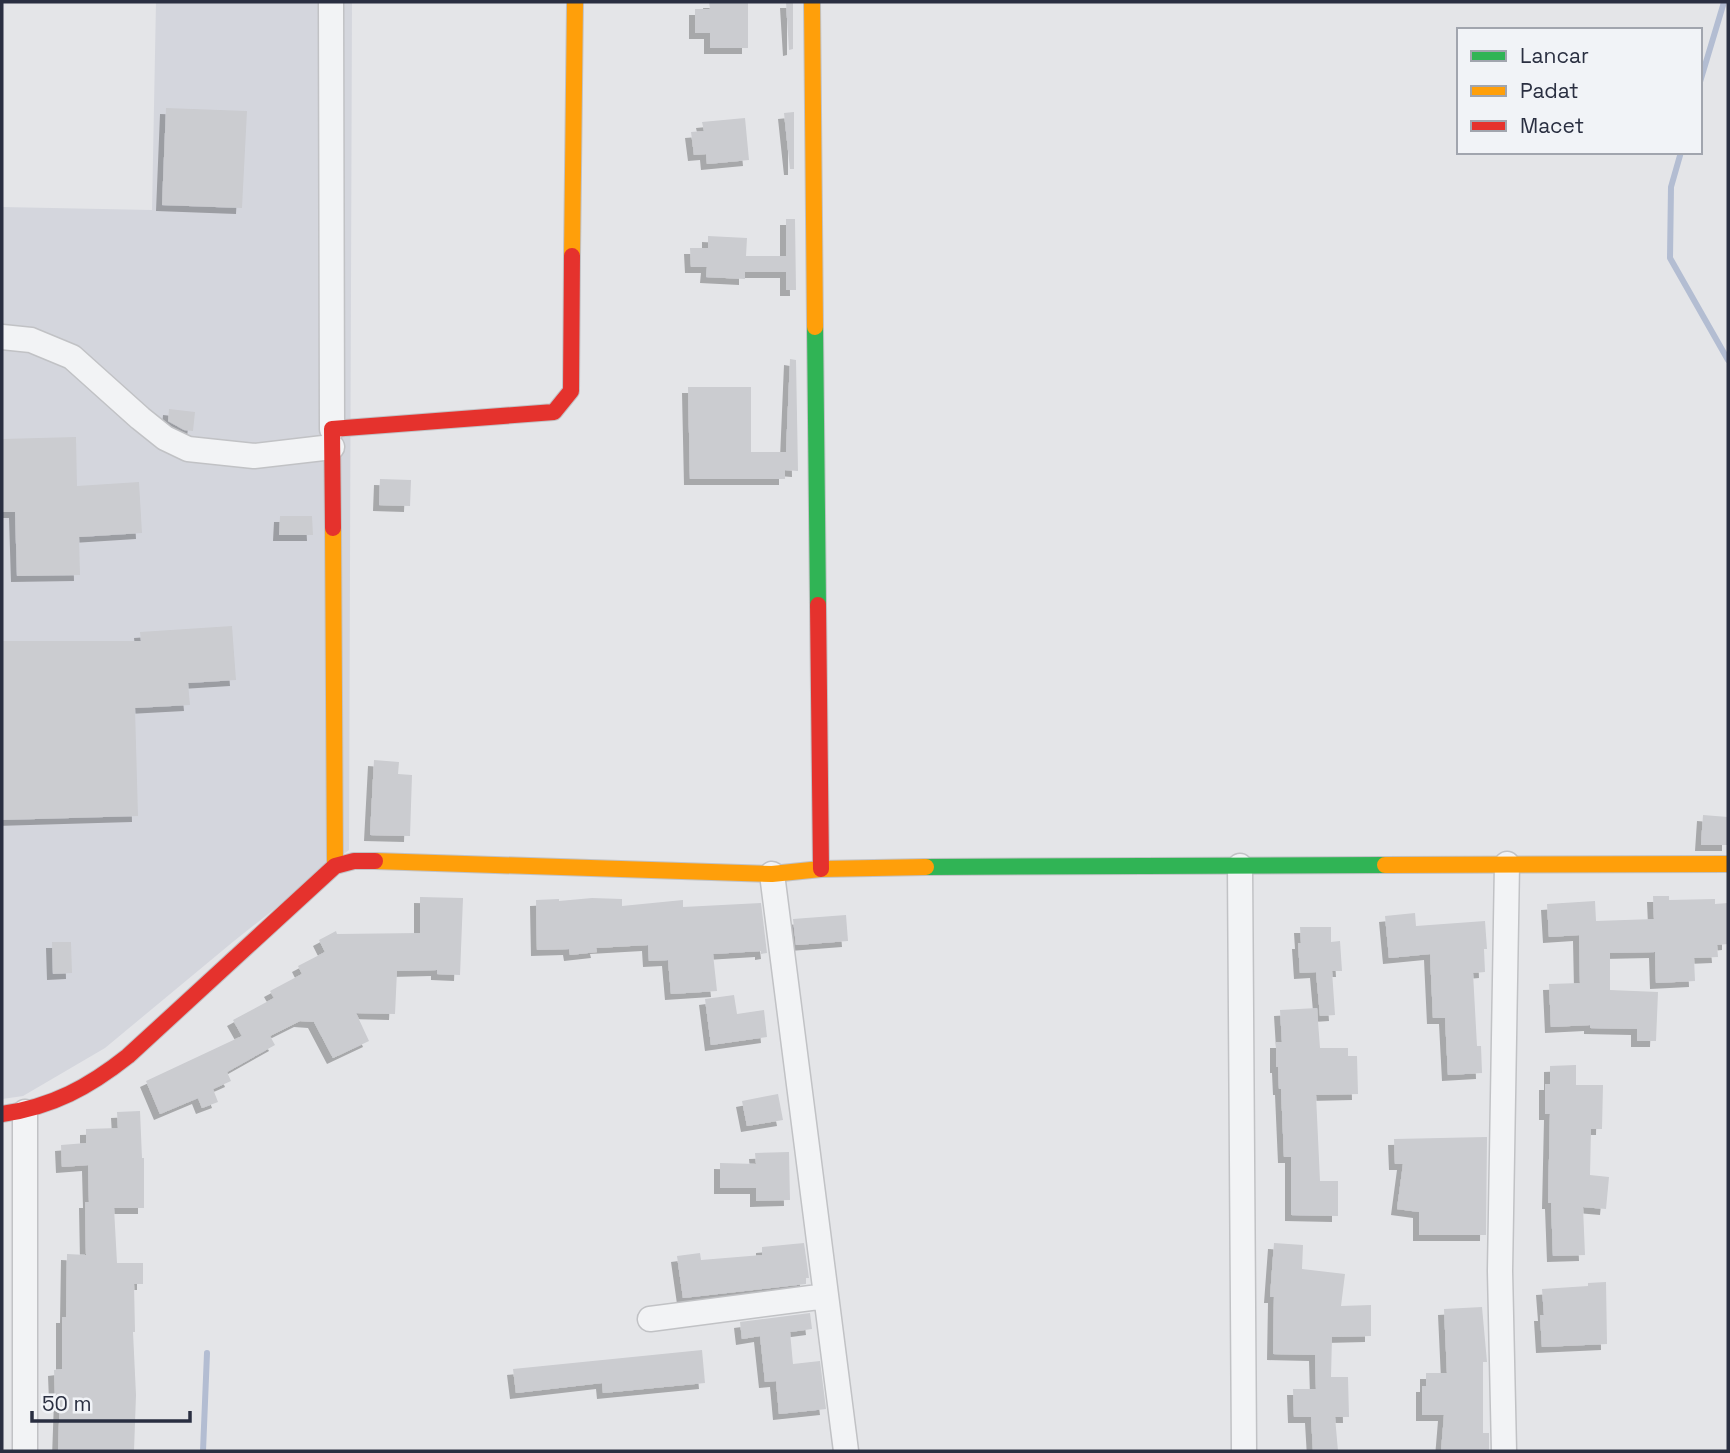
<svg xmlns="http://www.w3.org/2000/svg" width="1730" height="1453" font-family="'Space Grotesk',sans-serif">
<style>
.built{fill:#d4d6dd}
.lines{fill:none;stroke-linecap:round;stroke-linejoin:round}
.stream{stroke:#b3bdd2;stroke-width:6}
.building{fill:#cbccd0;filter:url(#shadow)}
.street-casing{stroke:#c1c2c5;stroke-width:27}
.fast-casing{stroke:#c1c2c5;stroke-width:18}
.slow-casing{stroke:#c1c2c5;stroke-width:18}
.jam-casing{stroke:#c1c2c5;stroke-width:18}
.street{stroke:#f2f3f5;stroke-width:24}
.fast{stroke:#30b455;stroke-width:16}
.slow{stroke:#ff9f0a;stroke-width:16}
.jam{stroke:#e5322d;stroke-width:16}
</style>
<defs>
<filter id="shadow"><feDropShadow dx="-6" dy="6" stdDeviation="0" flood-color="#0004"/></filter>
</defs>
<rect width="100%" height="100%" fill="#e4e5e8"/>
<path class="built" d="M 156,2 L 352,2 L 349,850 L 234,941 L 105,1048 L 23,1096 L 2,1099 L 2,207 L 152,210 Z"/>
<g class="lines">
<path class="stream" d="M 1700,82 L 1724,2
M 1681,152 L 1671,187 L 1670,258 L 1728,360
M 203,1451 L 207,1353"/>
</g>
<path class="building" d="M 709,2 L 748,2 L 748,48 L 710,48 L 710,33 L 695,33 L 695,9 L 710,9 Z
M 786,2 L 793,2 L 793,49 L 789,50 Z
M 166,108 L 247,111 L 242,208 L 162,205 Z
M 794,112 L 794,169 L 790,169 L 784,113 Z
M 745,118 L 749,160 L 707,164 L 706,154 L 694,155 L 691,132 L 704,131 L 702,122 Z
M 786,219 L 795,219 L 796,290 L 786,290 L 786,272 L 745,272 L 745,279 L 706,277 L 707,267 L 691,267 L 690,248 L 708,248 L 708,236 L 747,238 L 746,256 L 786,256 Z
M 790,359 L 796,360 L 798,471 L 785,470 L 785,479 L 690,479 L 688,387 L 751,387 L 751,452 L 786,452 Z
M 169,409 L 195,412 L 193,431 L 184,430 L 168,421 Z
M 76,437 L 77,486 L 139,482 L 142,533 L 79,537 L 80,575 L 17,576 L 15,512 L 2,512 L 2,439 Z
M 380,479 L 411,480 L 410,506 L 379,505 Z
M 280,516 L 312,516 L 313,535 L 279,535 Z
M 232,626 L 236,680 L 188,683 L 190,705 L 135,708 L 138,816 L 2,820 L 2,641 L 141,641 L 140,632 Z
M 374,760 L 399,762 L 398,774 L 412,775 L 410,836 L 370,835 Z
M 1703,815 L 1728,817 L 1728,845 L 1701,845 Z
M 1653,896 L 1669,896 L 1669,900 L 1715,899 L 1715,904 L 1728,903 L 1728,944 L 1717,945 L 1718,957 L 1694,958 L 1695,981 L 1656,983 L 1655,952 L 1610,953 L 1610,990 L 1658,992 L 1656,1041 L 1637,1041 L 1637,1029 L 1590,1028 L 1590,1025 L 1551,1027 L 1549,984 L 1580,983 L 1579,935 L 1549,937 L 1547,904 L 1595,901 L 1596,921 L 1654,919 Z
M 420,897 L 463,898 L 460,975 L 437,974 L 437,970 L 397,971 L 395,1014 L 356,1013 L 369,1041 L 333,1058 L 314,1022 L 300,1021 L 270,1036 L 275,1045 L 227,1072 L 231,1081 L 213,1089 L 218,1102 L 202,1108 L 198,1098 L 160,1114 L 146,1081 L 242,1036 L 233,1020 L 274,998 L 270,991 L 302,974 L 298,966 L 325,952 L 319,940 L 336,931 L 337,934 L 420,933 Z
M 592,898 L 622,899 L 622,906 L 683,900 L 683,907 L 761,903 L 767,953 L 761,954 L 761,951 L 713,954 L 717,991 L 671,994 L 668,960 L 649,961 L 648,945 L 596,948 L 597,952 L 570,955 L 569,949 L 537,950 L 536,900 L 559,899 L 559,901 Z
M 1415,913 L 1416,926 L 1485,921 L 1487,949 L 1484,949 L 1485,972 L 1473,973 L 1477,1046 L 1481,1046 L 1482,1073 L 1448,1075 L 1445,1018 L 1433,1018 L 1430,954 L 1389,958 L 1385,916 Z
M 846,915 L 848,941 L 796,945 L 793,919 Z
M 1300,927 L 1331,927 L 1331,942 L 1340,941 L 1342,971 L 1332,971 L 1335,1015 L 1320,1016 L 1316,972 L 1300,973 L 1298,943 L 1301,943 Z
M 52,942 L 71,942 L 72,973 L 53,974 Z
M 734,995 L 737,1014 L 764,1010 L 767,1037 L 711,1045 L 705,999 Z
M 1317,1008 L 1320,1048 L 1348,1048 L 1348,1056 L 1357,1056 L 1358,1094 L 1316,1095 L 1320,1181 L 1338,1181 L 1338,1216 L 1291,1215 L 1291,1157 L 1284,1157 L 1281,1089 L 1279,1089 L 1278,1067 L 1276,1067 L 1276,1042 L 1282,1042 L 1280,1010 Z
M 1576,1065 L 1576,1085 L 1603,1085 L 1602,1129 L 1591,1129 L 1590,1175 L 1609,1177 L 1606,1209 L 1583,1207 L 1585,1255 L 1553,1256 L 1551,1203 L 1548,1203 L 1550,1114 L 1545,1114 L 1545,1084 L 1550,1084 L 1550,1066 Z
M 778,1094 L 783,1120 L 747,1126 L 742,1101 Z
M 140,1111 L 142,1158 L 144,1158 L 144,1208 L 114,1208 L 117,1263 L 143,1263 L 143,1284 L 134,1284 L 135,1332 L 133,1332 L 136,1395 L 134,1451 L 58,1451 L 60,1395 L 55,1395 L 54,1370 L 62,1369 L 62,1317 L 66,1317 L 67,1254 L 86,1255 L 85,1202 L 89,1202 L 88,1165 L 62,1167 L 61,1145 L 86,1143 L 86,1129 L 118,1128 L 117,1112 Z
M 1487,1137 L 1486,1235 L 1419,1235 L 1419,1212 L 1397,1209 L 1403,1164 L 1395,1164 L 1394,1139 Z
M 789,1152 L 790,1200 L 756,1201 L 756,1188 L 720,1188 L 720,1163 L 756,1164 L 755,1153 Z
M 804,1243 L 809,1278 L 806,1278 L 806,1284 L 683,1298 L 677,1256 L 700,1253 L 701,1260 L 762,1255 L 762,1247 Z
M 1274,1243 L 1303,1245 L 1302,1269 L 1345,1274 L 1341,1306 L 1371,1305 L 1371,1336 L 1332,1337 L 1331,1377 L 1348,1377 L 1349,1417 L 1335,1417 L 1338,1451 L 1313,1451 L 1311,1417 L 1294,1417 L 1293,1389 L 1316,1389 L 1315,1355 L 1273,1354 L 1274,1297 L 1270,1297 Z
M 1606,1282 L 1607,1344 L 1542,1347 L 1540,1315 L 1544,1315 L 1542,1289 L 1588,1286 L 1588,1283 Z
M 1482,1307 L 1487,1362 L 1483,1362 L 1483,1433 L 1489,1433 L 1489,1451 L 1441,1451 L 1444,1415 L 1422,1415 L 1422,1386 L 1426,1386 L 1426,1373 L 1447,1373 L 1444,1309 Z
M 810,1313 L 812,1329 L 790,1332 L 793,1364 L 820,1361 L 826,1409 L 779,1414 L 776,1381 L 765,1382 L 760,1336 L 742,1339 L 740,1322 Z
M 702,1350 L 705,1383 L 603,1393 L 602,1383 L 516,1393 L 513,1369 Z"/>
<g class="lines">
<defs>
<path id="street" d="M 331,2 L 332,429
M 2,337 L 31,340 L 72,357 L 140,418 L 165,438 L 188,449 L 254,456 L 332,447
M 1240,866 L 1244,1451
M 772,874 L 846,1451
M 25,1112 L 25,1451
M 650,1319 L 826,1296
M 1504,1451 L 1500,1271 L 1507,864"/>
<path id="fast" d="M 815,327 L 818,605
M 926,867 L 1385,865"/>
<path id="slow" d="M 812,2 L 815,327
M 572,256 L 575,2
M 333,528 L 335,866
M 375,861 L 772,874 L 821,869 L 926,867
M 1385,865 L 1728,864"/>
<path id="jam" d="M 333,528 L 332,429 L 554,412 L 571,391 L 572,256
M 818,605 L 821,869
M 2,1114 C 52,1107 89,1087 128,1056 L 335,866 L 354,861 L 375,861"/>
</defs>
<use href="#street" class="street-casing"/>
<use href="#fast" class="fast-casing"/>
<use href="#slow" class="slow-casing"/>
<use href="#jam" class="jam-casing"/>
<use href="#street" class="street"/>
<use href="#fast" class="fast"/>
<use href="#slow" class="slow"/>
<use href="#jam" class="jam"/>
</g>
<rect width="1730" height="1453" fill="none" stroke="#2a2f41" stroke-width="7"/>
<rect x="1457" y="28" width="245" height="126" fill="#f1f3f7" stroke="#a1a5ae" stroke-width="2"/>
<rect x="1471" y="51" width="35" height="10" fill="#30b455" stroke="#a1a5ae" stroke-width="2"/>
<text x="1520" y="63" font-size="21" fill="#2a2f41">Lancar</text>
<rect x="1471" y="86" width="35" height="10" fill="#ff9f0a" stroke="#a1a5ae" stroke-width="2"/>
<text x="1520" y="98" font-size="21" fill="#2a2f41">Padat</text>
<rect x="1471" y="121" width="35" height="10" fill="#e5322d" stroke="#a1a5ae" stroke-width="2"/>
<text x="1520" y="133" font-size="21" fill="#2a2f41">Macet</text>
<path d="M32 1411v10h158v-10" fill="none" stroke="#2a2f41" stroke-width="3.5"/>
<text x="42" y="1411" font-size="21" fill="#2a2f41" stroke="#f1f3f7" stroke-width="5" paint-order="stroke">50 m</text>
</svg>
